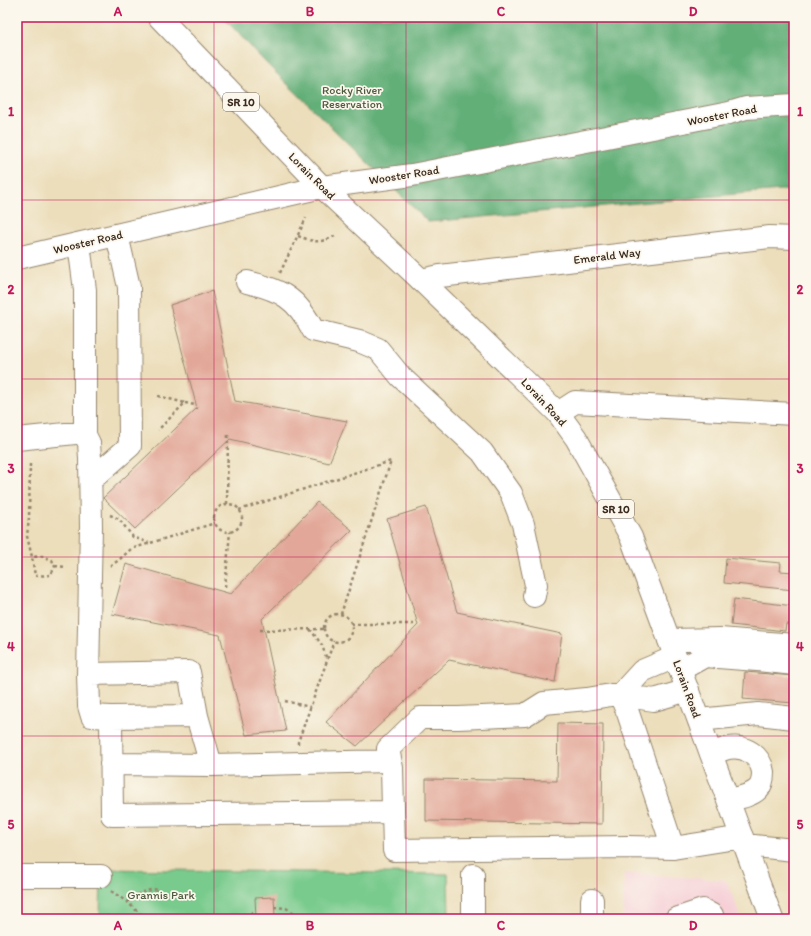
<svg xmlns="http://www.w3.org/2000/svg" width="811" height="936" font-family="Itim,sans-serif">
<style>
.built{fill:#f6cfd7}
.green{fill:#79cb8d;stroke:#5a7a56}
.forest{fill:#62af78;stroke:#4e6c4b}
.building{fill:#e2a798}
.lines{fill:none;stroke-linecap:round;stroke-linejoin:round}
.minor-casing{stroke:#94846c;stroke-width:24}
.major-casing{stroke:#94846c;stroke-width:24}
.path{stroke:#94846c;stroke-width:2.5;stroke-dasharray:3 3;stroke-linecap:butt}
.minor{stroke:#fff;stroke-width:22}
.major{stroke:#fff;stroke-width:22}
.grid{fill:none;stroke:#c2185b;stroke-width:1;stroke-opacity:0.55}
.labels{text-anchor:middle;stroke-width:3.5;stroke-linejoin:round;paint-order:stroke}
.shield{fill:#fbf7ec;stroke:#75685c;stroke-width:1}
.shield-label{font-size:11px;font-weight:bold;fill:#3b2a1e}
.park-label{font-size:12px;fill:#4e5a3f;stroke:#fbf7ec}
.street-label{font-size:12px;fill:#3b2a1e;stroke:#fbf7ec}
.neatline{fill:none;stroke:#c2185b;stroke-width:1.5}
.grid-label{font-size:13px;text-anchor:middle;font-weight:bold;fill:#c2185b}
</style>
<rect width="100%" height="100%" fill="#fbf7ec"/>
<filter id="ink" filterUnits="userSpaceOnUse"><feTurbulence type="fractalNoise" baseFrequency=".025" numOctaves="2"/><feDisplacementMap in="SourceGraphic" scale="8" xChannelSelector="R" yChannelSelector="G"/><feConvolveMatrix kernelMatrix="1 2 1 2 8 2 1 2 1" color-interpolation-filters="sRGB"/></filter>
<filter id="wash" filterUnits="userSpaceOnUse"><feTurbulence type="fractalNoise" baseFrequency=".012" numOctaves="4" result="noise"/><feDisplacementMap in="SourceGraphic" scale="16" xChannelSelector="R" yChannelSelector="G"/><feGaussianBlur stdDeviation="0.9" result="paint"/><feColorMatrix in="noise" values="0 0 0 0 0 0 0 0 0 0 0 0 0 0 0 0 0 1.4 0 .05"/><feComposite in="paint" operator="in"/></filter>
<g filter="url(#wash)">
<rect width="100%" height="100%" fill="#ecdebb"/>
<path class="built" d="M 624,873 L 726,880 L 742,919 L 623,919 Z"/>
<path class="green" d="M 101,869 L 448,874 L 449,919 L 100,919 Z"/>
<path class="forest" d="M 223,17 L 794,17 L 794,191 L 781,190 L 428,222 L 266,63 Z"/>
<g id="blocks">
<path class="building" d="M 212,291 L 235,401 L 347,421 L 329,463 L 230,439 L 135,529 L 103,498 L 197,408 L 170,305 Z
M 317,502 L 352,530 L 262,619 L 286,731 L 246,735 L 220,635 L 112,614 L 126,564 L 231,594 Z
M 426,507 L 457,612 L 562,634 L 555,682 L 449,660 L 357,746 L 326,722 L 418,625 L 387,519 Z
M 726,558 L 781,563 L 780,571 L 794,572 L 794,590 L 724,583 Z
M 734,599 L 794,606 L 794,625 L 786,624 L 785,631 L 731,625 Z
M 745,672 L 794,676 L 794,703 L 743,699 Z
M 558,723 L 603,724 L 602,824 L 426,821 L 426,779 L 557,781 Z
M 274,897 L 275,916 L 256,917 L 255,898 Z"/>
</g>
</g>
<g filter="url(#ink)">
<use href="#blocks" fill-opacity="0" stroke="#94846c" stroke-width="1"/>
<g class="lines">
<defs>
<path id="minor" d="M 322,187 L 412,175 L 729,113 L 746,108 L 794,105
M 79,244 L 85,290 L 85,435 L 89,443 L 90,458 L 91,527 L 88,674 L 89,706 L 92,716 L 111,717
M 421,280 L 440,276 L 770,237 L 794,238
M 247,282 C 281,290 297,298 313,330 L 359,341 L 378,349 L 401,377 L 482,452 L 511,493 L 523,524 L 536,585 L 534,596
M 558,413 L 575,402 L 794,414
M 17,439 L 85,432
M 91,480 L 130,446 L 129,287 L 117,235
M 669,640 L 720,639 L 794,645
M 680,670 L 705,656 L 757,660 L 794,664
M 88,674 L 189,672 L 197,716
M 688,690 L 654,700 L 620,695 L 611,695 L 587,699 L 544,703 L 525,715 L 458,718 L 420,718 L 388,749 L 392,768 L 394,850 L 628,847 L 673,848 L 742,837
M 620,695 L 628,713 L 673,848
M 620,695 L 642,671 L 675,657
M 699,720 L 758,714 L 794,718
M 711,753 C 717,752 723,749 729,748 C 745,745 761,756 763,772 C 763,778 762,785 758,789 C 751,796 738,798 729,800
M 390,761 L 211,765 L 197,716 L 111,717 L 112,815 L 393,812
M 111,764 L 211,765
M 745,845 L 794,850
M 473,875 L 473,919
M 17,876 L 101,876
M 592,919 L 592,900
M 676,919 L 703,910 L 712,915 L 713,919"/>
<path id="major" d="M 159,17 L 322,187 L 421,280 L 558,413 L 576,438 L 631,537 L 772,919
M 17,258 L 322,187"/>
</defs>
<use href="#minor" class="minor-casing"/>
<use href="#major" class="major-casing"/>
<path class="path" d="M 298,236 C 315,242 318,244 335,236
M 280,273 L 306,218
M 158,396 L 185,403 L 158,430
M 185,403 L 195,405
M 30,464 L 29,518 L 27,536 L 32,557 L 42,556 L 52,560 L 55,566 L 51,575 L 35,576 L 32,557
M 227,504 L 228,434
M214 518a14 14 0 1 1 28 0a14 14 0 1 1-28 0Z
M 239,510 L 391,461 L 341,614
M 110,515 L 119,519 L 133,537 L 149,543
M 55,566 L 67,567
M 110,566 L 119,560 L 131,549 L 215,523
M 225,587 L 230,532
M324 628a14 14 0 1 1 28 0a14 14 0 1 1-28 0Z
M 351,624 L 416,624
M 310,629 L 322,645 L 327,660
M 260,630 L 324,629
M 285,701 L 310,707
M 298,744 L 298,742 L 334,641
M 111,891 L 127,902 L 146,919
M 127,902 C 139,893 144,890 159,889
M 274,907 L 286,908 L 305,919
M 206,914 L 228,919
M 240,919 L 255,911"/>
<use href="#minor" class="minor"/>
<use href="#major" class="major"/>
</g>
</g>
<path class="grid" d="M 214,17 L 214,919M 406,17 L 406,919M 597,17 L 597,919M 17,200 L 794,200M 17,379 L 794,379M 17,557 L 794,557M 17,736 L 794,736"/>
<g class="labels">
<g class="shield">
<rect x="223" y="93" width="36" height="18" rx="3"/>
<rect x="598" y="500" width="36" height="18" rx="3"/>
</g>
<g class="shield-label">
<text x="241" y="106">SR 10</text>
<text x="616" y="513">SR 10</text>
</g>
<g class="park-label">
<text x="352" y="94">Rocky River<tspan x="352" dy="14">Reservation</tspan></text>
<text x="161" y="899">Grannis Park</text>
</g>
<g class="street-label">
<text transform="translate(722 115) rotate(-11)" y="4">Wooster Road</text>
<text transform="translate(404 175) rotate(-9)" y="4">Wooster Road</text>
<text transform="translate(312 176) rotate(45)" y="4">Lorain Road</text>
<text transform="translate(88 242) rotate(-13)" y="4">Wooster Road</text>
<text transform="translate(607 256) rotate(-7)" y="4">Emerald Way</text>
<text transform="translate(544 402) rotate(47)" y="4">Lorain Road</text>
<text transform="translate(687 689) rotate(70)" y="4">Lorain Road</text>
</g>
</g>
<rect width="811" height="936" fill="none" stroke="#fbf7ec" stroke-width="44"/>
<rect x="22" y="22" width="767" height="892" class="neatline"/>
<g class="grid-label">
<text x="118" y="16">A</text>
<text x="310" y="16">B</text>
<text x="501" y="16">C</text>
<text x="693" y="16">D</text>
<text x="11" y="116">1</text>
<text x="800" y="116">1</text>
<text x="11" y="294">2</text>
<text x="800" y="294">2</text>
<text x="11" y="473">3</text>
<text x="800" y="473">3</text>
<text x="11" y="651">4</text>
<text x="800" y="651">4</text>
<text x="11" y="829">5</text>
<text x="800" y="829">5</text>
<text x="118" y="930">A</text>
<text x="310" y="930">B</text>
<text x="501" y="930">C</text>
<text x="693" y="930">D</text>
</g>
</svg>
